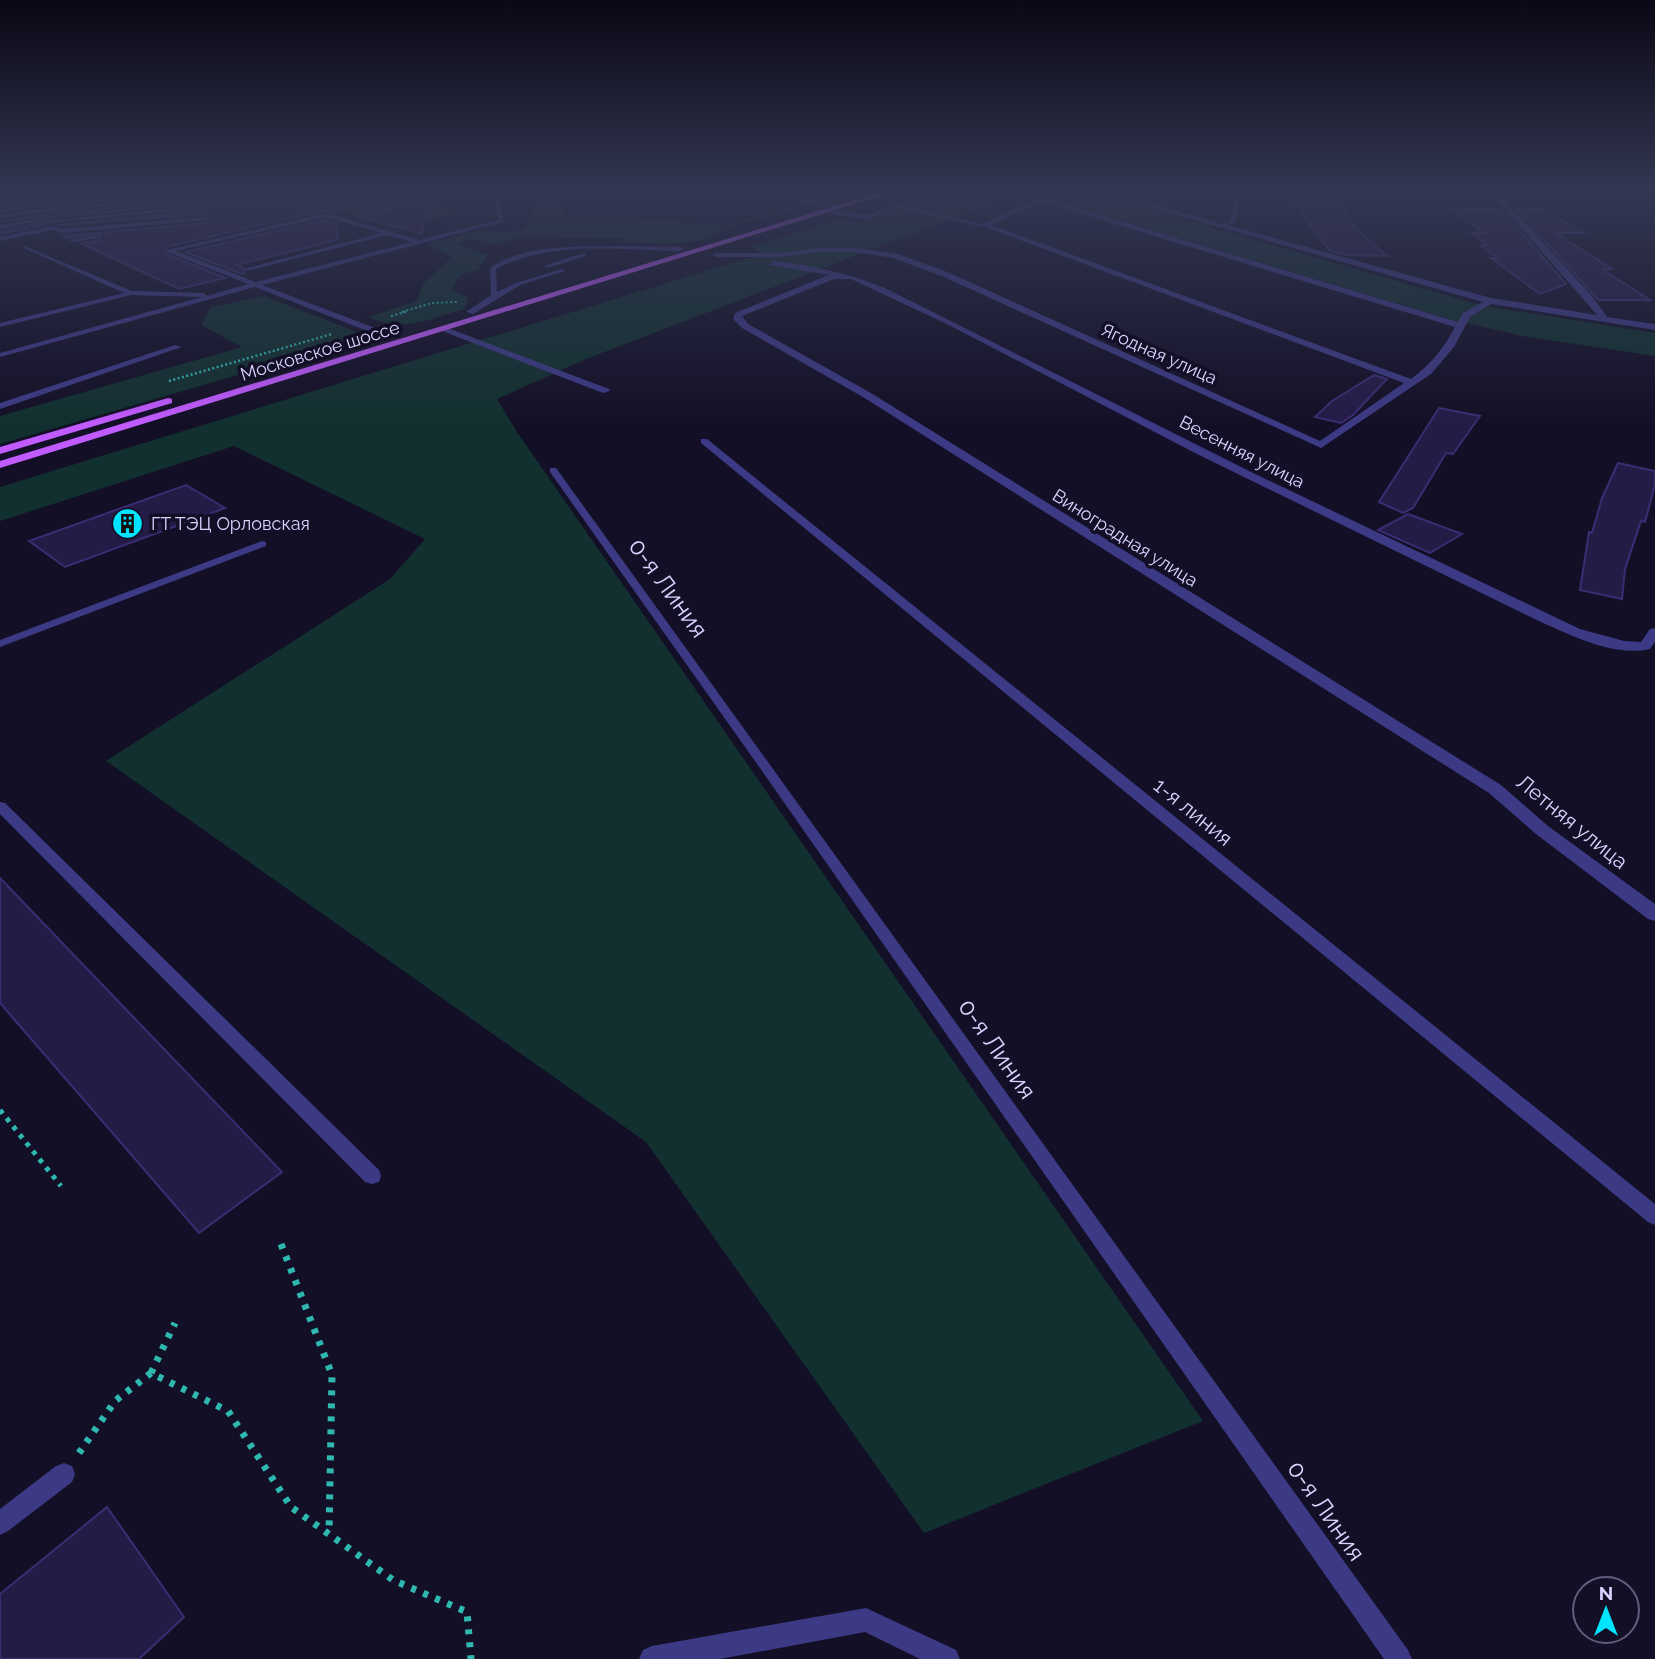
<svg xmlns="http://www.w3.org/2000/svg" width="1655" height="1659" font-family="Raleway,sans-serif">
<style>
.green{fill:#12302f}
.building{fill:#241b47;stroke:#3b2d73;stroke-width:2;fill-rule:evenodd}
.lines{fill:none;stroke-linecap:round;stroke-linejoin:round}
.path-far3{stroke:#2fb8b0;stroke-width:2;stroke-dasharray:2 2.5;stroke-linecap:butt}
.path-far2{stroke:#2fb8b0;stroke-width:2.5;stroke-dasharray:2 2.5;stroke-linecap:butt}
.path-far1{stroke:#2fb8b0;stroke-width:5;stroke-dasharray:4.5 6;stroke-linecap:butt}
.path{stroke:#2fb8b0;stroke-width:7;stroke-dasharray:5 8;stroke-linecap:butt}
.service{fill:#3d3a85;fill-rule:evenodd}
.minor{fill:#3d3a85;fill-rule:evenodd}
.primary{fill:#c25bff;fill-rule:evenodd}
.labels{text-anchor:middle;stroke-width:7;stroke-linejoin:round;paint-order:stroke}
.far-street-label{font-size:18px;fill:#d9d4ff;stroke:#130f26}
.far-poi-label{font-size:18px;fill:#d9d4ff;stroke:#130f26;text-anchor:start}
.street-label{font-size:21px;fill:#d9d4ff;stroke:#130f26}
.near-street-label{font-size:24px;fill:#d9d4ff;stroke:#130f26}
</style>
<rect width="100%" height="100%" fill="#130f26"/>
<path class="green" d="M 0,192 L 167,192 L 0,207 Z
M 333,192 L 397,192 L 457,213 L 397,229 L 303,200 Z
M 951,192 L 1022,192 L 586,359 L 497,399 L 517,432 L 1203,1421 L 924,1533 L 646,1142 L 106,761 L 390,579 L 425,539 L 234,446 L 0,521 L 0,487 L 762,254 L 752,247 L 839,219 L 859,222 Z
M 1055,192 L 1088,192 L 1484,306 L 1655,333 L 1655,356 L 1528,337 L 1452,320 L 1054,200 Z
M 536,204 L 564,206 L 564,215 L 589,214 L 725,225 L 793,207 L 794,209 L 730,226 C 703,249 655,243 622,243 L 623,238 L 519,237 L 493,245 L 474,239 L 457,243 L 488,255 L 478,270 L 460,275 L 452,290 L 469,298 L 464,309 C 429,319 403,333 368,317 L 417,301 L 423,284 L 452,257 L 427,244 L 476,231 L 506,233 L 521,230 L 527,226 Z
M 264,296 L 354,331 L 359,335 L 358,340 L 0,444 L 0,416 L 242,347 L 201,325 L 211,307 Z"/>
<path class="building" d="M 193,192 L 200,192 L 28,207 L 0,212 L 0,209 L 12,207 Z
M 264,192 L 335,192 L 336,213 L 325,210 L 166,247 L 166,254 L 225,278 L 179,289 L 80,243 L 98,241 L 102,233 L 68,238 L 62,236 L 209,223 L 211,219 L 207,214 L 58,225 L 174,214 L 179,208 L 176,205 L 45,218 L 42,221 L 46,225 L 0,234 L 0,231 L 40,223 L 38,216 L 0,222 L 28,217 ZM 294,193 L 298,198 L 296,202 L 246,208 L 240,203 L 243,200 Z
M 427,200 L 422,234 L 359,216 Z
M 1292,200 L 1328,201 L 1330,205 L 1343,206 L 1355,228 L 1387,256 L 1346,255 L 1330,251 Z
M 1454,209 L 1501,209 L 1566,284 L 1540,294 L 1491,258 L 1498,258 L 1480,245 L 1488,245 L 1472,233 L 1484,233 L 1457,214 L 1461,214 Z
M 1516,209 L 1543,209 L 1584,233 L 1555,233 L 1612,269 L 1602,269 L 1650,300 L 1598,300 Z
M 326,220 L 336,223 L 337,240 L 236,265 L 242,267 L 245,273 L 242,274 L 185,252 Z
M 1374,375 L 1387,379 L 1353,415 L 1341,423 L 1315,417 L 1332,401 Z
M 1439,408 L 1480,416 L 1453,454 L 1446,453 L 1413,508 L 1403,513 L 1379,502 Z
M 1618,463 L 1655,471 L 1655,485 L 1645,522 L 1641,521 L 1625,569 L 1622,599 L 1580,590 L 1589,532 L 1592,533 L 1602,498 Z
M 186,485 L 225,508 L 65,567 L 29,541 Z
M 1408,514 L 1462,534 L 1430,553 L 1378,530 Z
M 0,878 L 282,1172 L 199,1233 L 0,1003 Z
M 107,1507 L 184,1617 L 139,1659 L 0,1659 L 0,1594 Z"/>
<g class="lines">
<path class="path-far3" d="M 402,312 L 432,303 L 457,302"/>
<path class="path-far2" d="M 391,316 L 408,311
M 169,381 L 332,334"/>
<path class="path-far1" d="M 0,1110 L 61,1186"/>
<path class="path" d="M 281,1244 L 332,1375 L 329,1533
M 151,1373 L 175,1323
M 79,1453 L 115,1401 L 151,1373 L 228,1411 L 291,1507 L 393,1580 L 467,1612 L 471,1659"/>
<path class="service" d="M 236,192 L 262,192 L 28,214 L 0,219 L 0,215 L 28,210 Z
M 494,192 L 500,192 L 503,222 L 262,285 L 391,334 L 391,338 L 385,338 L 255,287 L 0,357 L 0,353 L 202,297 L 131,295 L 0,327 L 0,323 L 124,293 L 24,248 L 24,246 L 132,291 L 204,293 L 207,296 L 248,284 L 167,252 L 167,250 L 326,213 L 419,240 L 498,220 ZM 326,217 L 381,233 L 244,269 L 247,271 L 387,235 L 412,242 L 256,282 L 176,251 Z
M 767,192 L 778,192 L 825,205 L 822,207 Z
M 936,192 L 945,192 L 905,206 L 987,225 L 984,227 L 898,208 L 866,219 L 807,210 L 831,209 L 866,215 Z
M 1235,192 L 1241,192 L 1236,222 L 1221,228 L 1221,226 L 1230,221 Z
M 294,196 L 296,199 L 246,205 L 243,203 Z
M 176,208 L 174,211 L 48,223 L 45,221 Z
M 207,217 L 209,220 L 61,233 L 53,230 L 0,241 L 0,237 L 54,226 L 62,229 Z
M 38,219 L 38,221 L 0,229 L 0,225 Z
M 100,235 L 98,238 L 72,242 L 69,240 Z
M 610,246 L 680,247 L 683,249 L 680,251 C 621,250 551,240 496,269 L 497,292 L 516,283 L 562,269 L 565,271 L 520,285 L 473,314 L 466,312 L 491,295 L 490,268 C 523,245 571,247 610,246 Z
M 584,253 L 586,256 L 547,268 L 544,266 Z
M 445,327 L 609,389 L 610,391 L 603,393 L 442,331 L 442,327 Z
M 175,345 L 182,347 L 0,409 L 0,403 Z
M 701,439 L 707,439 L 1655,1204 L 1655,1225 L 1648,1222 L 701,443 Z
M 550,468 L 556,468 L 1408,1650 L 1412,1659 L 1384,1659 L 755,761 L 550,472 Z
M 262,541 L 266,542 L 266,546 L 0,647 L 0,640 Z
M 0,802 L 5,803 L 379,1170 L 381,1176 L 379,1182 L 372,1184 L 365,1182 L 0,814 Z
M 64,1463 L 72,1466 L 75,1474 L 72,1482 L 8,1531 L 0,1535 L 0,1509 L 56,1466 Z
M 866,1608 L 956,1650 L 960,1659 L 920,1659 L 865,1632 L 720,1659 L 639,1659 L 643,1650 L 652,1646 Z"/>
<path class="minor" d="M 1039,192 L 1046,192 L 1044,198 L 1458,322 L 1463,313 L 1483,302 L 1096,192 L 1108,192 L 1491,298 L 1597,315 L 1490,192 L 1497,192 L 1592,296 L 1607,317 L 1655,324 L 1655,330 L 1491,304 L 1470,317 L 1454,347 L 1431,374 L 1321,448 L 944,277 L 893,258 L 854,252 L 816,252 L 781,257 L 716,257 L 712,255 L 716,253 L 781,253 L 816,248 L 854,248 L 898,254 L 950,273 L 1320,441 L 1404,383 L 980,225 L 1037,199 ZM 1042,202 L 1455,327 C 1444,348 1430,365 1411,379 L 991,225 Z
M 772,261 C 814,266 850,273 889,290 L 1247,470 L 1580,629 L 1624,641 L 1641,642 L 1650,629 L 1655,628 L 1655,642 L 1650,649 C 1615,657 1575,637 1543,623 L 1197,454 L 949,325 L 851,279 L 834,279 L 742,316 L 748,324 L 871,393 L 1501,785 L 1548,826 L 1655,904 L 1655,921 L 1648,919 L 1536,834 L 1489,793 L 863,397 L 742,328 L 733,319 L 735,313 L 829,275 L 769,265 Z"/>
<path class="primary" d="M 881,192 L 893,192 L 0,468 L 0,461 Z
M 168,398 L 172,399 L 172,403 L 0,454 L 0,447 Z"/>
</g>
<linearGradient id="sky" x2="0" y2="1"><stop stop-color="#0a0815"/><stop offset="0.45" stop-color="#333752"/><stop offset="1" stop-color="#333752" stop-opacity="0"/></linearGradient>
<rect width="1655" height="425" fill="url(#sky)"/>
<defs>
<symbol id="building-disc" viewBox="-11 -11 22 22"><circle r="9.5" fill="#00e5ff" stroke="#130f26"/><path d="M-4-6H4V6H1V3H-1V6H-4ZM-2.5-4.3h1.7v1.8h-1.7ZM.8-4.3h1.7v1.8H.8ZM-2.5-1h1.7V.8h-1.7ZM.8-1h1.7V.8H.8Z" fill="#111"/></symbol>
</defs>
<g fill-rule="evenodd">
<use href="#building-disc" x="110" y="506" width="35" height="35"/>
</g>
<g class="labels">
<g class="far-street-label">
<text transform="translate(320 351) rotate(-17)" y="6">Московское шоссе</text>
<text transform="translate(1159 354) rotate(24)" y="6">Ягодная улица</text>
<text transform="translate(1242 452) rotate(27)" y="6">Весенняя улица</text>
<text transform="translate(1125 538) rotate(32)" y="6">Виноградная улица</text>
</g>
<g class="far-poi-label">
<text x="151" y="530">ГТ ТЭЦ Орловская</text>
</g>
<g class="street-label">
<text transform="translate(1193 812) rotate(39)" y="7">1-я линия</text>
<text transform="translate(1572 822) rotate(39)" y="7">Летняя улица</text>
</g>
<g class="near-street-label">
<text transform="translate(668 588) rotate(54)" y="8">0-я Линия</text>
<text transform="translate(997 1049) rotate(55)" y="8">0-я Линия</text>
<text transform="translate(1326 1511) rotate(55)" y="8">0-я Линия</text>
</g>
</g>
<g transform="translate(1606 1610)"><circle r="33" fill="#130f26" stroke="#625e7d" stroke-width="2"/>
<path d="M0-5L12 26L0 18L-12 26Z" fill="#00e5ff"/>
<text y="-10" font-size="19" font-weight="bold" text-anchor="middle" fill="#d9d4ff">N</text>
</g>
</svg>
